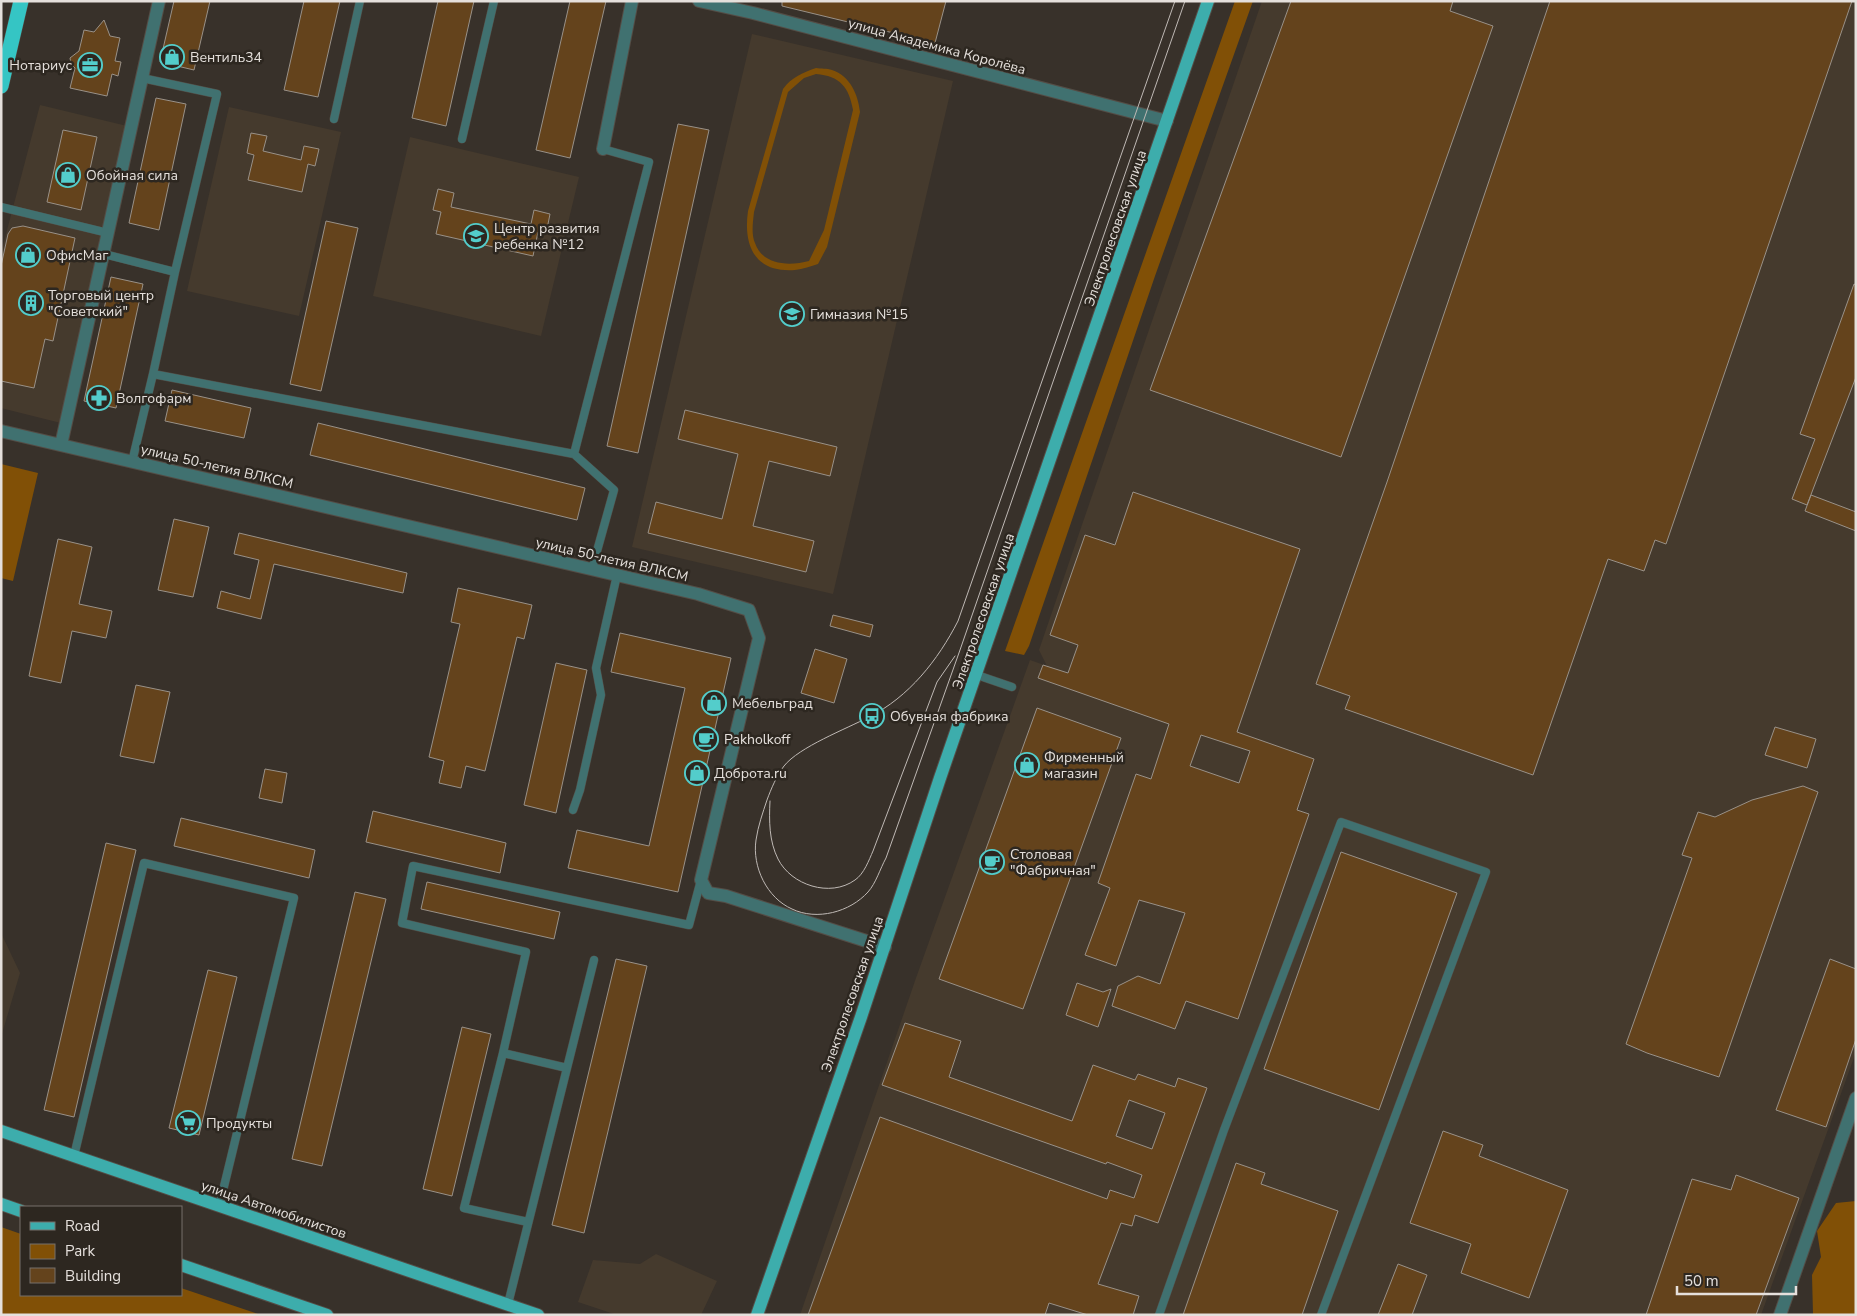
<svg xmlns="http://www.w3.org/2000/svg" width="1857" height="1316" font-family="'Nunito Sans',sans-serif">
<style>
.built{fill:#453a2d}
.green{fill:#815006;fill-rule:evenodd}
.building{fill:#64431c;stroke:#999188;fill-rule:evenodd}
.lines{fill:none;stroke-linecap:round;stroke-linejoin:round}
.lane-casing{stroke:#544d46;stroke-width:9}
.street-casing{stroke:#544d46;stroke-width:14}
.primary-casing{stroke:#544d46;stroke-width:14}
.highway-casing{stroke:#544d46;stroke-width:16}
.lane{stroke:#407170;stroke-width:8}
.street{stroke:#407170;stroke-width:12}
.primary{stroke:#3dadac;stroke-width:12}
.highway{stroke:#35c5c4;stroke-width:15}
.tram{stroke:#bfb9b5;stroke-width:1}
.labels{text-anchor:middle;stroke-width:5;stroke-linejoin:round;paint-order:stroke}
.street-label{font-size:14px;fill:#e5e0dc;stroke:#2d2720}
.poi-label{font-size:14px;fill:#e5e0dc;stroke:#2d2720;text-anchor:start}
</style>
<rect width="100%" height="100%" fill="#38312a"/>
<path class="built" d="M 1262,1 L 1856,1 L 1856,1052 L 1761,1315 L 800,1315 L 916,978 L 1030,660 L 1047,666 L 1039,650 Z
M 752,34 L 953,81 L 833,594 L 632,547 Z
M 40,105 L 127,126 L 61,423 L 1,408 L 1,253 Z
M 229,107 L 341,132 L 299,316 L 187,291 Z
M 410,137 L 579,177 L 541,336 L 373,296 Z
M 1,933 L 20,973 L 1,1037 Z
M 656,1254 L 717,1281 L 701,1315 L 617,1315 L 578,1302 L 593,1260 L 640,1264 Z"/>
<path class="green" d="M 1235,1 L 1253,1 L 1155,276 L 1029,646 L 1024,655 L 1005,651 Z
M 816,68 C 821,69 827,68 832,70 C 850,76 858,94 860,112 L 831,231 L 827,247 L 818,264 C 811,266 803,269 795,270 C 755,273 743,246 748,211 L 783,89 C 792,77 802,73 816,68 ZM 816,74 C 840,76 849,87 853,110 L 824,230 L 809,261 C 790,266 763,266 755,243 C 751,234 753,222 754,212 L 788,92 L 804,78 Z
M 1,464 L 38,473 L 13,581 L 1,578 Z
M 1856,1201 L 1856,1315 L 1812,1315 L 1813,1314 L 1812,1275 L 1821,1257 L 1817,1231 L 1836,1203 Z
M 1,1227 L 21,1234 L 21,1295 L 181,1295 L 181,1288 L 261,1315 L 1,1315 Z"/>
<path class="building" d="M 174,1 L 210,1 L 194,70 L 160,62 Z
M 304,1 L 340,1 L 318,97 L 284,90 Z
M 438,1 L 474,1 L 446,126 L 412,118 Z
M 570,1 L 606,1 L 570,158 L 536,150 Z
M 782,1 L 946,1 L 935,43 L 782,6 Z
M 1291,1 L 1453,1 L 1450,11 L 1493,26 L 1341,457 L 1150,390 Z
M 1550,1 L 1852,1 L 1666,544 L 1655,540 L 1644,571 L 1608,559 L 1533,775 L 1345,709 L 1350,696 L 1316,684 L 1387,482 Z
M 104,20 L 110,36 L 120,38 L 115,61 L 121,62 L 118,76 L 112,74 L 107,96 L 70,88 L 75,68 L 71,64 L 70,58 L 79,51 L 84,30 L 94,32 Z
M 156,98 L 186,104 L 159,230 L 129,223 Z
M 678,124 L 709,130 L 638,453 L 607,446 Z
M 63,130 L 97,137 L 81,210 L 47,202 Z
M 251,133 L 267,136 L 263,151 L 301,160 L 304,146 L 319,149 L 315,166 L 308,164 L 302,192 L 248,180 L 254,155 L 247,153 Z
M 438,189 L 454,193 L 451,207 L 531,224 L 534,210 L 550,214 L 546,234 L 538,232 L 533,256 L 436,234 L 441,212 L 433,210 Z
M 326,221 L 358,228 L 321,391 L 290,384 Z
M 23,226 L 75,238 L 53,341 L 45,339 L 34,388 L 1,381 L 1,266 L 8,234 L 12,228 Z
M 111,277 L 143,284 L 116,408 L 84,401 Z
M 1854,284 L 1856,285 L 1856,377 L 1807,505 L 1792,499 L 1815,439 L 1800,434 Z
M 172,390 L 251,408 L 244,438 L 165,421 Z
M 685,410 L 837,447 L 830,476 L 769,461 L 753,526 L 814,541 L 806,572 L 648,533 L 656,502 L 722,519 L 738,454 L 678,439 Z
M 318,423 L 585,488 L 577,520 L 310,455 Z
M 1133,492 L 1300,549 L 1237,732 L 1314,759 L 1297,810 L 1309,814 L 1238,1019 L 1186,1001 L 1175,1029 L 1112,1006 L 1118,986 L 1138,976 L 1160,984 L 1185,913 L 1139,900 L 1116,966 L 1085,955 L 1110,888 L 1098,883 L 1136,774 L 1151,779 L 1169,724 L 1038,678 L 1043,665 L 1068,673 L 1078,645 L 1050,635 L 1085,535 L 1115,545 ZM 1201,735 L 1250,751 L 1239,783 L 1190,766 Z
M 1811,495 L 1856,512 L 1856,531 L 1805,511 Z
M 174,519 L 209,527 L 193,597 L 158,590 Z
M 239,533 L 407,573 L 403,593 L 274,564 L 261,619 L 217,608 L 221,591 L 250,599 L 259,560 L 234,554 Z
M 58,539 L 92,547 L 79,604 L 112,611 L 106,638 L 72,631 L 61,683 L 29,676 Z
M 458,588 L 532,605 L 524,639 L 517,637 L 485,771 L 466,766 L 461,788 L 439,783 L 444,761 L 429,757 L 460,624 L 451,622 Z
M 833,615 L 873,625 L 870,637 L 830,626 Z
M 620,633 L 731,658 L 678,892 L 568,868 L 577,830 L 649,846 L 685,688 L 611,672 Z
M 815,649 L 847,659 L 834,703 L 801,693 Z
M 556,663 L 587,670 L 556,813 L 524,805 Z
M 136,685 L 170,692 L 154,763 L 120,756 Z
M 1037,708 L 1121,738 L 1023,1009 L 939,979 Z
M 1775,727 L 1816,739 L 1807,768 L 1765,755 Z
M 265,769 L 287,773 L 282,803 L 259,798 Z
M 1803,786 L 1818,792 L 1719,1077 L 1647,1053 L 1626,1044 L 1692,858 L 1682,855 L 1698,812 L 1715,817 L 1752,800 Z
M 373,811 L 506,843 L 500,873 L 366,842 Z
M 181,818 L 315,850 L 309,878 L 174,846 Z
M 106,843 L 136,850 L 74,1117 L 44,1110 Z
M 1341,852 L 1457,893 L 1379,1110 L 1264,1069 Z
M 427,882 L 560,912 L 554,939 L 421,909 Z
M 355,892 L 386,899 L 322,1166 L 292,1159 Z
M 616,959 L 647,966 L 584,1233 L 552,1225 Z
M 1830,959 L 1856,969 L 1856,1039 L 1826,1127 L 1776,1110 Z
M 208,970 L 237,977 L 199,1135 L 169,1128 Z
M 1077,983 L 1103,992 L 1111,989 L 1098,1027 L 1066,1015 Z
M 905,1023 L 961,1041 L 949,1077 L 1072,1121 L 1093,1065 L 1135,1080 L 1138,1074 L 1175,1087 L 1178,1078 L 1207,1088 L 1158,1223 L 1135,1215 L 1132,1226 L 1121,1223 L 1098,1284 L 1139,1296 L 1133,1315 L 1088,1315 L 1049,1303 L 1045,1315 L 808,1315 L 880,1117 L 1107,1199 L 1110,1190 L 1134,1198 L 1142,1175 L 1107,1162 L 1106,1164 L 882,1085 ZM 1129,1100 L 1165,1113 L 1152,1149 L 1116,1136 Z
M 462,1027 L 491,1034 L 452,1196 L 423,1189 Z
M 1443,1131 L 1483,1145 L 1479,1156 L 1568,1190 L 1529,1298 L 1461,1273 L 1471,1244 L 1410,1223 Z
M 1236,1163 L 1265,1173 L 1261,1184 L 1338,1211 L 1302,1315 L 1183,1315 Z
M 1736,1175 L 1799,1198 L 1756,1315 L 1646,1315 L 1692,1179 L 1731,1190 Z
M 1398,1264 L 1427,1275 L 1412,1315 L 1378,1315 Z"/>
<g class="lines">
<defs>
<path id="lane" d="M 334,119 L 360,1
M 462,139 L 494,1
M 1,207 L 108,233
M 104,254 L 175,272 L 217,94 L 142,78
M 175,272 L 153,374 L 574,454
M 132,462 L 153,374
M 592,569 L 614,490 L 574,454 L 649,162 L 603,149
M 977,675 L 1012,687
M 573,810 L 580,790 L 601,695 L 596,668 L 617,575
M 503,1053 L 464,1208 L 528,1222
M 567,1068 L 503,1053 L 526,952 L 402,923 L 413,866 L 689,925 L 701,880
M 74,1156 L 144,863 L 294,898 L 219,1207
M 508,1304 L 594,960
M 1159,1315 L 1224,1130 L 1341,822 L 1486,872 L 1321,1315"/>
<path id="street" d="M 699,1 L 753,13 L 1167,121
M 603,149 L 632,1
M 1,431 L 698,594 L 749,610 L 759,638 L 701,880 L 708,893 L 726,896 L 885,947
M 61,445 L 159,1
M 1780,1315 L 1856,1098"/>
<path id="primary" d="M 1,1131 L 538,1315
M 1,1204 L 21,1211
M 181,1265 L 327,1315
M 757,1315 L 861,1017 L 940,778 L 1208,1"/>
<path id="highway" d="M 1,86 L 21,1"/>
</defs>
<use href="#lane" class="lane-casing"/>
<use href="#street" class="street-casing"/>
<use href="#primary" class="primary-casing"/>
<use href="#highway" class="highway-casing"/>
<use href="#lane" class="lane"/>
<use href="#street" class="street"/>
<use href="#primary" class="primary"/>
<use href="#highway" class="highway"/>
<path class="tram" d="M 1175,1 L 958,621 C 938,660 909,697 869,717 C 846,729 799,747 784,766 C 777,775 771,789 767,800 C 763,812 758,826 756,840 C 752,867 767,898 792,909 C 817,921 850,912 868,892 C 876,883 880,869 886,858 L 960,650 L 1185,1
M 770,801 C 769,821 769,841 778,859 C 791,885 830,898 855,880 C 864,874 869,860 873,851 L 937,682 L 955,656"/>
</g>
<defs>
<symbol id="shop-ring" viewBox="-11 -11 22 22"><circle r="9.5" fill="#2d2720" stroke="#53cdcb" stroke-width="1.5"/><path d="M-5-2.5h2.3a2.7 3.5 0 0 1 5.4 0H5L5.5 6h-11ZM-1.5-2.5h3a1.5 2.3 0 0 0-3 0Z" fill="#53cdcb"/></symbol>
<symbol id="office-ring" viewBox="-11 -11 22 22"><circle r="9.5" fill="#2d2720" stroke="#53cdcb" stroke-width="1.5"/><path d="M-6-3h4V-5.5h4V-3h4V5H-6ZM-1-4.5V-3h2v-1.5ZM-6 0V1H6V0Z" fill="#53cdcb"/></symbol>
<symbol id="school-ring" viewBox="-11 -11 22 22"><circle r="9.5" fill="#2d2720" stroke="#53cdcb" stroke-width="1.5"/><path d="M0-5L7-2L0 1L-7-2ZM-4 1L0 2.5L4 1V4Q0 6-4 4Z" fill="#53cdcb"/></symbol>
<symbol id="building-ring" viewBox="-11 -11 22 22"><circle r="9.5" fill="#2d2720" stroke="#53cdcb" stroke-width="1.5"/><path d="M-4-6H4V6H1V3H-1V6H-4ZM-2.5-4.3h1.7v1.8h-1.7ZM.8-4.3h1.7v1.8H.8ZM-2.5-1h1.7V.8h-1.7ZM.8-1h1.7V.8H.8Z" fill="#53cdcb"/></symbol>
<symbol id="pharmacy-ring" viewBox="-11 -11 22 22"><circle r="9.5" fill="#2d2720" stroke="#53cdcb" stroke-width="1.5"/><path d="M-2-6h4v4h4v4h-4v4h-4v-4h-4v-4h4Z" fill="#53cdcb"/></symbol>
<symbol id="bus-ring" viewBox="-11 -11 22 22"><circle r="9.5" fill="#2d2720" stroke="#53cdcb" stroke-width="1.5"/><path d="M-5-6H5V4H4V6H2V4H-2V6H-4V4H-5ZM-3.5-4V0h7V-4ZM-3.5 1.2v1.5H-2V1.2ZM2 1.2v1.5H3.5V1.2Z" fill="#53cdcb"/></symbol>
<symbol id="cafe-ring" viewBox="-11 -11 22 22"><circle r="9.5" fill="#2d2720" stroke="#53cdcb" stroke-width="1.5"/><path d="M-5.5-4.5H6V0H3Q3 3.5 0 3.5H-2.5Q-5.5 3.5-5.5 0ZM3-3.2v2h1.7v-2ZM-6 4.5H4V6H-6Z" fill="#53cdcb"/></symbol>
<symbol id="supermarket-ring" viewBox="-11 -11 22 22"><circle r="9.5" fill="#2d2720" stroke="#53cdcb" stroke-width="1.5"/><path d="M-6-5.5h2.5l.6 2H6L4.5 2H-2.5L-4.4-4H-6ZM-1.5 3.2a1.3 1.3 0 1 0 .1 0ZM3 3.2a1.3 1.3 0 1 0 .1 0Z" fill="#53cdcb"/></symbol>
</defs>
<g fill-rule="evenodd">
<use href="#shop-ring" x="158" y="43" width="28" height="28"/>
<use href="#office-ring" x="76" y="51" width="28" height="28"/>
<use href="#shop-ring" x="54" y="161" width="28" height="28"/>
<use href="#school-ring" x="462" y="222" width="28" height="28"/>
<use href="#shop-ring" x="14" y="241" width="28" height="28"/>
<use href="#building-ring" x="17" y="289" width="28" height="28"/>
<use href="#school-ring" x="778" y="300" width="28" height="28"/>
<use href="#pharmacy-ring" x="85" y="384" width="28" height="28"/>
<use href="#shop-ring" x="700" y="689" width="28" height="28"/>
<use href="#bus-ring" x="858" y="702" width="28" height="28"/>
<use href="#cafe-ring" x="692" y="725" width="28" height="28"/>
<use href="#shop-ring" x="1013" y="751" width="28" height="28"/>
<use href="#shop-ring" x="683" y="759" width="28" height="28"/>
<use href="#cafe-ring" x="978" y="848" width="28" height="28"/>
<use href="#supermarket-ring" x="174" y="1109" width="28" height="28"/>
</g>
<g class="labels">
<g class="street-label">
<text transform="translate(937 46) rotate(15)" y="5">улица Академика Королёва</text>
<text transform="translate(1115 228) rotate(-71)" y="5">Электролесовская улица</text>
<text transform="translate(217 466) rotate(13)" y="5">улица 50-летия ВЛКСМ</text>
<text transform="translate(612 559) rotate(13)" y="5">улица 50-летия ВЛКСМ</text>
<text transform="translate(983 611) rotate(-71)" y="5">Электролесовская улица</text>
<text transform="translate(852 994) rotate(-71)" y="5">Электролесовская улица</text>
<text transform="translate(274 1209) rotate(19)" y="5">улица Автомобилистов</text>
</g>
<g class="poi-label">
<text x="190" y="62">Вентиль34</text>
<text x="72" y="70" text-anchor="end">Нотариус</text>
<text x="86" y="180">Обойная сила</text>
<text x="494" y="233">Центр развития<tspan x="494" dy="16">ребенка №12</tspan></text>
<text x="46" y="260">ОфисМаг</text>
<text x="48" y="300">Торговый центр<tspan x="48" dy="16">"Советский"</tspan></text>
<text x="810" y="319">Гимназия №15</text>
<text x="116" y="403">Волгофарм</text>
<text x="732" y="708">Мебельград</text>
<text x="890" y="721">Обувная фабрика</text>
<text x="724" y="744">Pakholkoff</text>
<text x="1044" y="762">Фирменный<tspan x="1044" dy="16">магазин</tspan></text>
<text x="714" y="778">Доброта.ru</text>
<text x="1010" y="859">Столовая<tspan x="1010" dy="16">"Фабричная"</tspan></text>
<text x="206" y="1128">Продукты</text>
</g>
</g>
<rect width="1857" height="1316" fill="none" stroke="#e5e0dc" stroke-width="5"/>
<rect x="20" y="1206" width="162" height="90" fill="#2d2720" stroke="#77716b"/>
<rect x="30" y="1222" width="25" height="8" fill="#3dadac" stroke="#77716b"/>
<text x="65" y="1231" font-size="15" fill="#e5e0dc">Road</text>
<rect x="30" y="1244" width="25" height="15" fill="#815006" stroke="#77716b"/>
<text x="65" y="1256" font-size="15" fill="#e5e0dc">Park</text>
<rect x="30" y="1268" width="25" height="15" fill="#64431c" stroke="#77716b"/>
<text x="65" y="1281" font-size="15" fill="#e5e0dc">Building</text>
<path d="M1677 1286v8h119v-8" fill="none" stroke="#e5e0dc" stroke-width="2.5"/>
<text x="1684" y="1286" font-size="15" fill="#e5e0dc" stroke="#2d2720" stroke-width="4" paint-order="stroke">50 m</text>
</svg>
